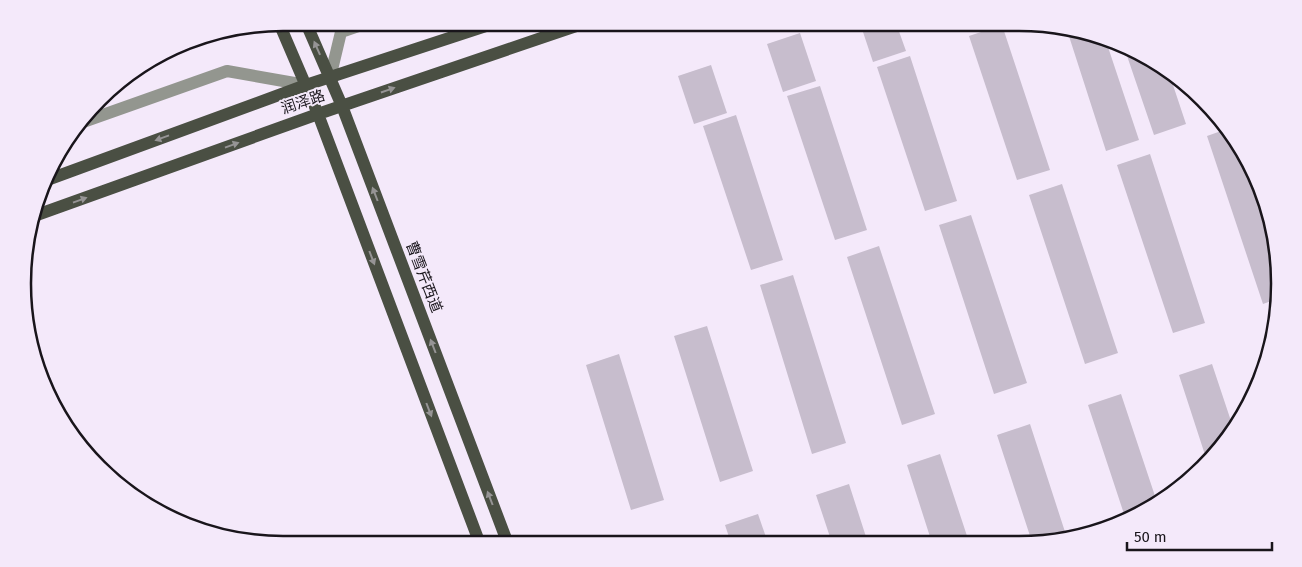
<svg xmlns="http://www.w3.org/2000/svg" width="1302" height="567" font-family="'Fira Sans','Noto Sans SC',sans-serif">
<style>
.building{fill:#c7bdcd}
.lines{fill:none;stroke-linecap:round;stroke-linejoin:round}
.minor{stroke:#93968f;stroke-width:12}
.major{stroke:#4a4f43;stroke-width:12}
.oneway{fill:#969495}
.labels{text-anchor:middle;stroke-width:4;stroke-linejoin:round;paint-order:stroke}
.street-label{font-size:15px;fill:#19151b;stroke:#f4e9fa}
.rim{fill:none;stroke:#19151b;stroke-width:2.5}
</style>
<rect width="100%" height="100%" fill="#f4e9fa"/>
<path class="building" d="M 860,23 L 896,23 L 906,51 L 873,62 Z
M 959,23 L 989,23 L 962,32 Z
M 1002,25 L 1050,170 L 1017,180 L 969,36 Z
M 1067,30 L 1105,38 L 1139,140 L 1106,151 Z
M 800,33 L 816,81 L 783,92 L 767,44 Z
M 1125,50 L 1170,76 L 1186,124 L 1154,135 Z
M 910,56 L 957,201 L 925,211 L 877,67 Z
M 711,65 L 727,113 L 694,124 L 678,76 Z
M 820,86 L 867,230 L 835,240 L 787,96 Z
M 736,115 L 783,260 L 751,270 L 703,126 Z
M 1224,130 L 1253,168 L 1279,267 L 1274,300 L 1263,304 L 1207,136 Z
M 1150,154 L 1205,323 L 1173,333 L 1117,165 Z
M 1062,184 L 1118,353 L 1085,364 L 1029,195 Z
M 971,215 L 1027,383 L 994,394 L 939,225 Z
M 879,246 L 935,414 L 902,425 L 847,257 Z
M 793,275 L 846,443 L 812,454 L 760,285 Z
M 707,326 L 753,471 L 720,482 L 674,336 Z
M 619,354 L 664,500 L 631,510 L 586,365 Z
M 1212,364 L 1234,430 L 1207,461 L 1179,375 Z
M 1121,394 L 1157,502 L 1134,518 L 1126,520 L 1088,405 Z
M 1030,424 L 1067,538 L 1053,542 L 1032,542 L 997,435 Z
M 940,454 L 969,542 L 932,543 L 907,465 Z
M 849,484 L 868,543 L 832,543 L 816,495 Z
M 758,514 L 768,543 L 731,543 L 725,525 Z"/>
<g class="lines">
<path class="minor" d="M 330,78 L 341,32 L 367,23
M 83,122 L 227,71 L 306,85"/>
<path class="major" d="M 279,23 L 318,114 L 480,544
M 306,23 L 342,106 L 508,544
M 47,180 L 306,85 L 495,23
M 34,216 L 318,114 L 585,23"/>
</g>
<defs><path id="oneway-solid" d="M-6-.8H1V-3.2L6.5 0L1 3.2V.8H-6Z" transform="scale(1.25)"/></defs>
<g class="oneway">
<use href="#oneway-solid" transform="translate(317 48) rotate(-114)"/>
<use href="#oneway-solid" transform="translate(388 90) rotate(-19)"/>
<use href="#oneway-solid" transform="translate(162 138) rotate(160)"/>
<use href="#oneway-solid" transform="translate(232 145) rotate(-20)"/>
<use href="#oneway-solid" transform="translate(375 194) rotate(-111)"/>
<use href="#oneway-solid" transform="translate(80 200) rotate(-20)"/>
<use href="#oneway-solid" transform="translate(372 258) rotate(69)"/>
<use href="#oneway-solid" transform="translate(433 346) rotate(-111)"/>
<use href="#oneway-solid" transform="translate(429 410) rotate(69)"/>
<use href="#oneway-solid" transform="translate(490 498) rotate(-111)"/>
</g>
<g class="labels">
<g class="street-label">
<text transform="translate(303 102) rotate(-19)" y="5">润泽路</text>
<text transform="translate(424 277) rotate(69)" y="5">曹雪芹西道</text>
</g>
</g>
<path d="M0 0H1302V567H0ZM283 31H1019A252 252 0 0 1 1271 283V284A252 252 0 0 1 1019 536H283A252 252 0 0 1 31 284V283A252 252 0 0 1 283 31Z" fill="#f4e9fa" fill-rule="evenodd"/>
<path class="rim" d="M283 31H1019A252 252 0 0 1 1271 283V284A252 252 0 0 1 1019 536H283A252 252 0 0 1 31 284V283A252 252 0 0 1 283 31Z"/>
<path d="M1127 542v8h145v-8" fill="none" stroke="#19151b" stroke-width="2.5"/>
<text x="1134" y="542" font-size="15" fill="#19151b" stroke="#f4e9fa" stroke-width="4" paint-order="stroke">50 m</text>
</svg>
